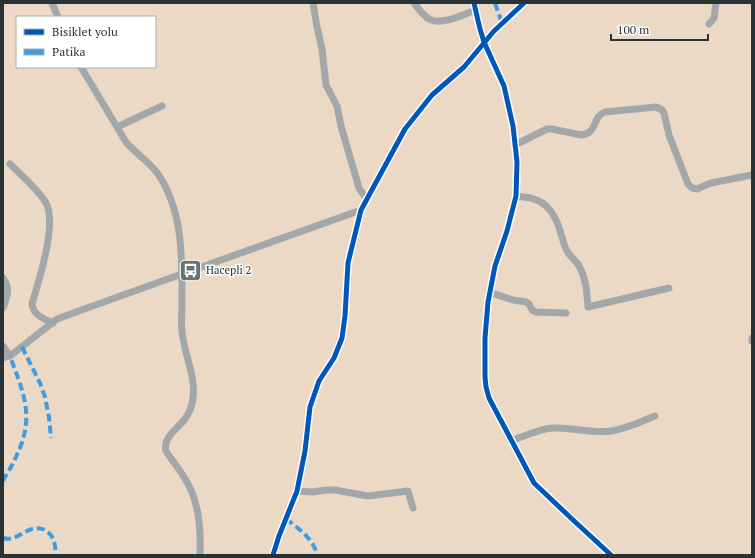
<svg xmlns="http://www.w3.org/2000/svg" width="755" height="558" font-family="'PT Serif',serif">
<style>
.green{fill:#ebd9c6;fill-rule:evenodd}
.lines{fill:none;stroke-linecap:round;stroke-linejoin:round}
.minor{stroke:#a2a7aa;stroke-width:7}
.quiet{stroke:#3d9de2;stroke-width:4;stroke-dasharray:8 4;stroke-linecap:butt}
.cycleway-casing{stroke:#fff;stroke-width:8}
.cycleway{stroke:#0057b8;stroke-width:5}
.labels{text-anchor:middle;stroke-width:3;stroke-linejoin:round;paint-order:stroke}
.poi-label{font-size:11px;fill:#293335;stroke:#fff;text-anchor:start}
</style>
<rect width="100%" height="100%" fill="#d9e8eb"/>
<path class="green" d="M 3,3 L 752,3 L 752,555 L 3,555 ZM 17,17 L 155,17 L 155,67 L 17,67 Z"/>
<g class="lines">
<path class="minor" d="M 52,3 L 58,17
M 313,3 L 317,27 L 322,49 L 326,85 L 337,106 L 341,126 L 359,188 L 367,200
M 414,3 C 418,8 423,16 429,19 C 441,26 464,14 476,10
M 474,3 L 480,29 L 484,42 L 504,86 L 513,126 L 517,162 L 516,196 L 507,231 L 495,266 L 488,302 L 485,338 L 485,377 L 486,387 L 489,398 L 534,483 L 572,519 L 611,555
M 709,24 L 714,18 L 716,3
M 81,67 L 126,142 C 136,154 149,161 158,174 C 184,212 182,262 182,306 C 182,314 181,323 182,331 C 184,354 196,376 193,399 C 192,406 189,413 185,419 C 178,428 162,438 166,451 C 171,459 177,466 182,474 C 199,498 201,527 200,555
M 117,127 L 162,106
M 515,145 L 547,129 L 552,129 L 581,135 C 599,133 591,117 605,112 L 656,107 L 662,110 L 664,113 L 669,135 L 688,184 L 692,188 L 697,189 L 711,183 L 752,175
M 10,164 C 20,174 42,193 47,205 C 56,228 39,280 32,304 C 33,315 44,319 53,323
M 516,196 C 522,197 528,197 534,199 C 550,204 557,219 561,234 C 563,239 564,246 567,251 C 570,257 576,260 579,266 C 586,278 587,293 588,307 L 669,288
M 3,278 C 11,289 7,296 3,308
M 489,292 L 513,300 L 526,302 L 529,304 L 532,310 L 536,312 L 566,313
M 752,338 L 752,341
M 3,346 L 10,356
M 3,358 L 10,356 L 57,319 L 112,299 L 361,210
M 511,441 C 525,436 538,429 553,428 C 572,427 591,434 611,431 C 626,429 640,422 655,416
M 297,491 L 312,492 L 326,490 L 335,490 L 368,496 L 408,491 L 413,508
M 273,555 L 279,536 L 297,491 L 305,451 L 310,407 L 319,381 L 334,358 L 342,338 L 345,316 L 348,263 L 361,210 L 405,129 L 432,95 L 464,67 L 494,31 L 524,3"/>
<path class="quiet" d="M 495,3 L 502,23
M 22,347 L 40,383 L 45,397 L 49,417 L 51,438
M 3,481 C 5,476 9,471 12,465 C 15,460 17,454 20,448 C 34,412 22,390 10,356
M 286,519 C 298,528 314,539 317,555
M 3,538 C 18,543 29,522 45,530 C 55,536 55,545 56,555"/>
<defs>
<path id="cycleway" d="M 474,3 L 480,29 L 484,42 L 504,86 L 513,126 L 517,162 L 516,196 L 507,231 L 495,266 L 488,302 L 485,338 L 485,377 L 486,387 L 489,398 L 534,483 L 572,519 L 611,555
M 273,555 L 279,536 L 297,491 L 305,451 L 310,407 L 319,381 L 334,358 L 342,338 L 345,316 L 348,263 L 361,210 L 405,129 L 432,95 L 464,67 L 494,31 L 524,3"/>
</defs>
<use href="#cycleway" class="cycleway-casing"/>
<use href="#cycleway" class="cycleway"/>
</g>
<defs>
<symbol id="bus-square" viewBox="-11 -11 22 22"><rect x="-9" y="-9" width="18" height="18" rx="4" fill="#677275" stroke="#fff"/><path d="M-5-6H5V4H4V6H2V4H-2V6H-4V4H-5ZM-3.5-4V0h7V-4ZM-3.5 1.2v1.5H-2V1.2ZM2 1.2v1.5H3.5V1.2Z" fill="#fff"/></symbol>
</defs>
<g fill-rule="evenodd">
<use href="#bus-square" x="178" y="258" width="25" height="25"/>
</g>
<g class="labels">
<g class="poi-label">
<text x="206" y="274">Hacepli 2</text>
</g>
</g>
<rect width="755" height="558" fill="none" stroke="#293335" stroke-width="8"/>
<rect x="16" y="16" width="140" height="52" fill="#ffffff" stroke="#a9adae"/>
<rect x="24" y="29" width="20" height="6" fill="#0057b8" stroke="#a9adae"/>
<text x="52" y="36" font-size="12" fill="#293335">Bisiklet yolu</text>
<rect x="24" y="49" width="20" height="6" fill="#3d9de2" stroke="#a9adae"/>
<text x="52" y="56" font-size="12" fill="#293335">Patika</text>
<path d="M611 34v6h97v-6" fill="none" stroke="#293335" stroke-width="2"/>
<text x="617" y="34" font-size="12" fill="#293335" stroke="#ffffff" stroke-width="3" paint-order="stroke">100 m</text>
</svg>
